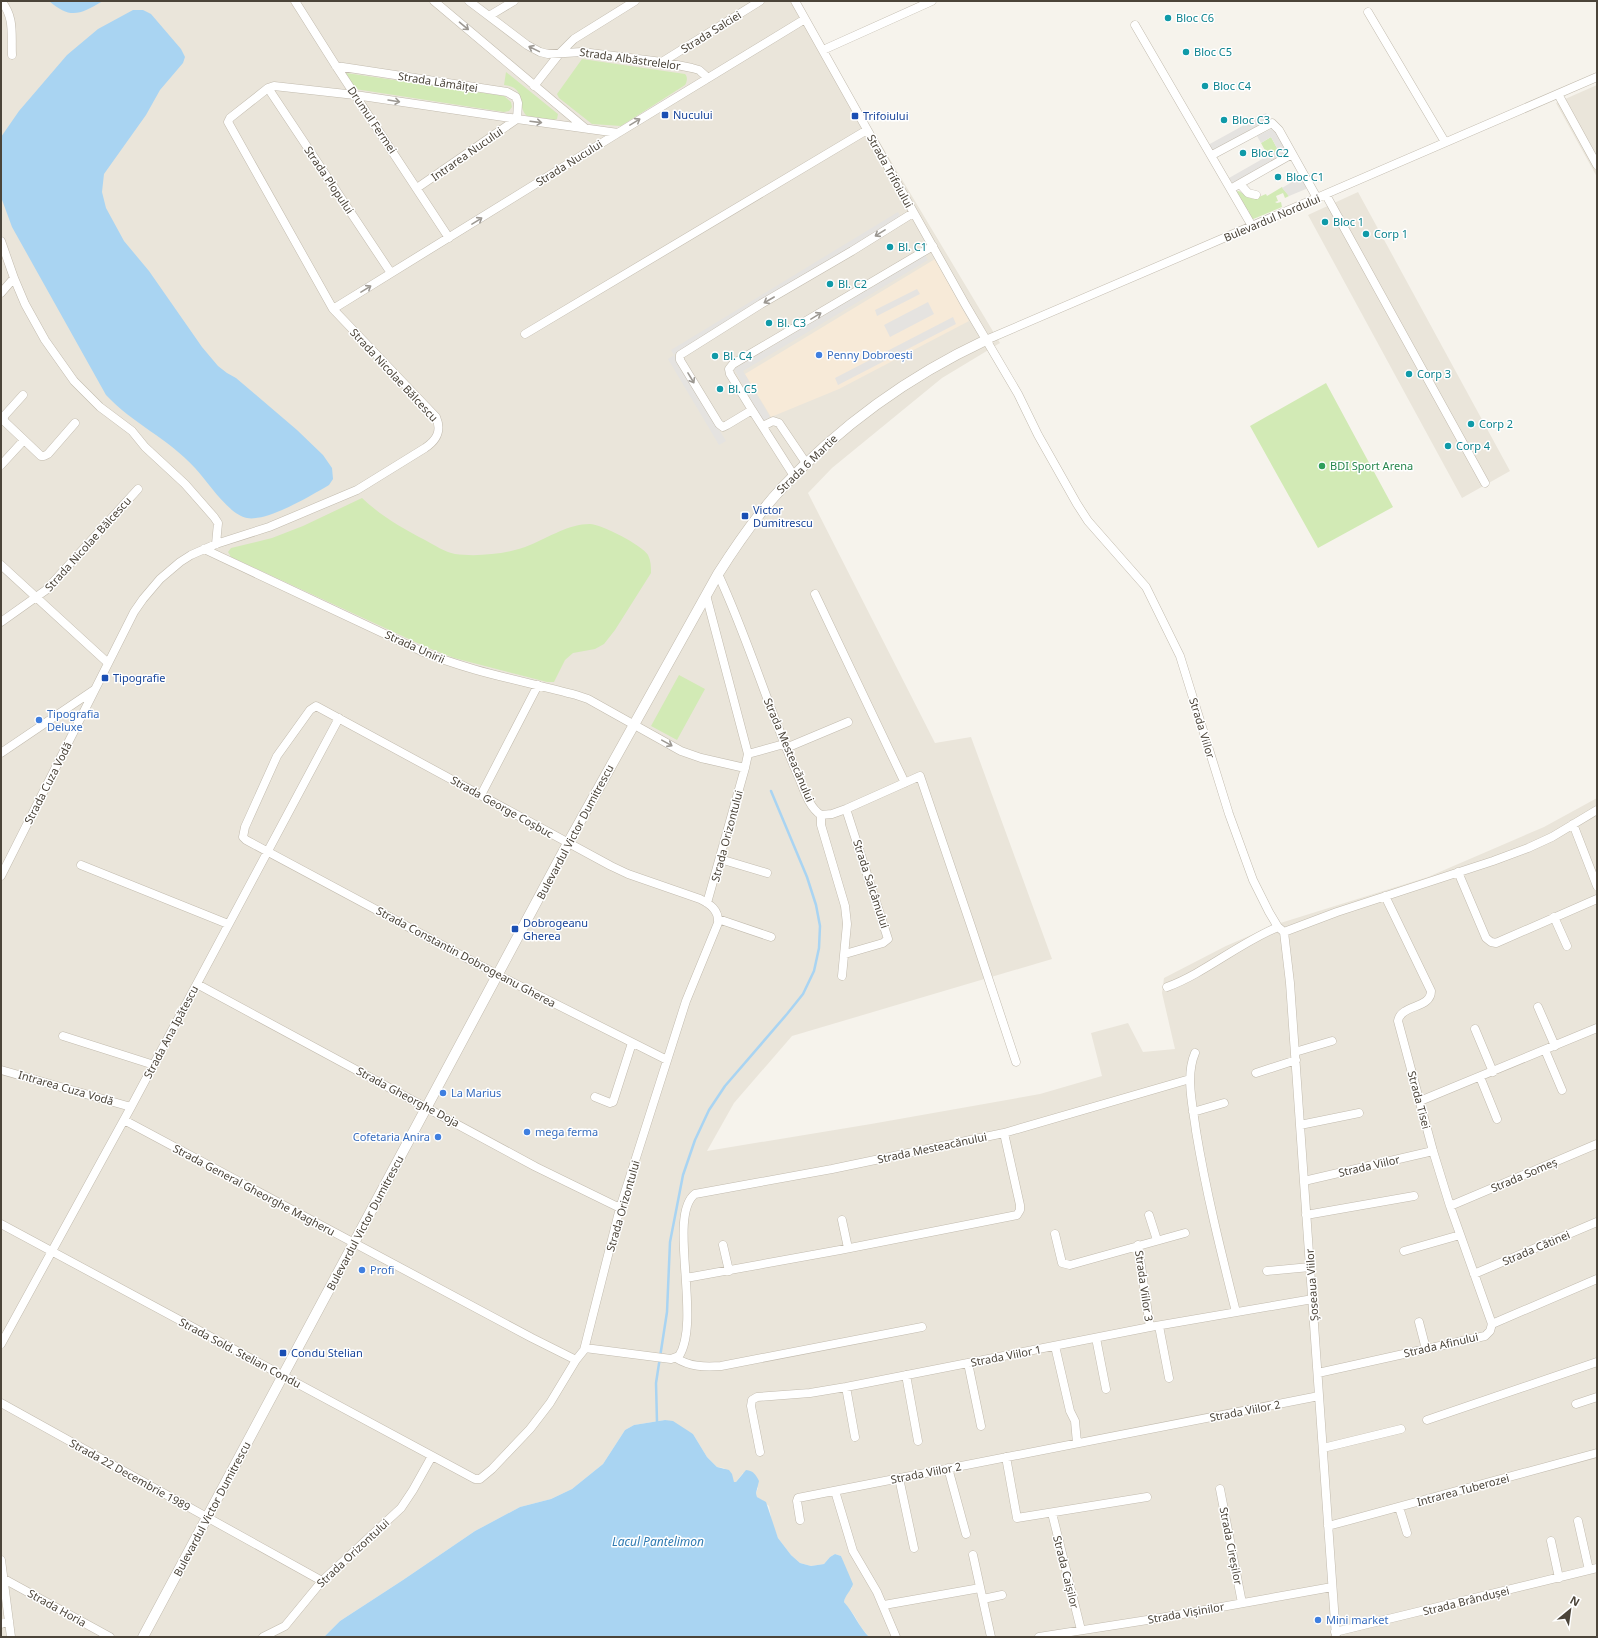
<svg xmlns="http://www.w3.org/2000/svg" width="1598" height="1638" font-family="'Noto Sans',sans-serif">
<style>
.residential{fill:#eae5da}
.commercial{fill:#f7ead8}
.green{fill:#d2eab5}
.parking{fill:#e5e3e0}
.water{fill:#a9d4f2}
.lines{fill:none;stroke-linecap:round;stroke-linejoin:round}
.stream{stroke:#a9d4f2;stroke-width:2.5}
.minor-casing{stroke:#c2bbae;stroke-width:9}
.tertiary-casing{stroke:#c2bbae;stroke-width:11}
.minor{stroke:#fff;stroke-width:8}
.tertiary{stroke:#fff;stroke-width:10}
.oneway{stroke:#9c9892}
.culture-dot{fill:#0f9aa8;stroke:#fff;stroke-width:1.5}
.transit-dot{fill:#1a4fb4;stroke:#fff;stroke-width:1.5}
.shop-dot{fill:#3f7fe0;stroke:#fff;stroke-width:1.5}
.leisure-dot{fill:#2e9e5b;stroke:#fff;stroke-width:1.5}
.labels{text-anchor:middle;stroke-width:3;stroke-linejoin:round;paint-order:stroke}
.culture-label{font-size:11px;fill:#0d838f;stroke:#fff;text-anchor:start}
.street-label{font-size:11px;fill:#4b4439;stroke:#fff}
.transit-label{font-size:11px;fill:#164399;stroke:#fff;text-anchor:start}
.shop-label{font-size:11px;fill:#366cbe;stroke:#fff;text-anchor:start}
.leisure-label{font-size:11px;fill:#27864d;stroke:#fff;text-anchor:start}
.water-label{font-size:12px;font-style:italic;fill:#2e7ab2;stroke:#fff}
</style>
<rect width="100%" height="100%" fill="#f6f3ec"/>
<path class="residential" d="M 1,1 L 795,1 L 1000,343 L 942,378 L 832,468 L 808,493 L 935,743 L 971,737 L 1052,959 L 792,1036 L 734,1103 L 707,1151 L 871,1124 L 1040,1094 L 1102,1076 L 1091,1033 L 1128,1023 L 1143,1052 L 1175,1049 L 1162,993 L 1164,978 L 1226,946 L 1274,925 L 1428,877 L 1544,827 L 1597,798 L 1597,1637 L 869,1637 L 861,1627 L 854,1615 L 844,1602 L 845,1595 L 852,1588 L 841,1556 L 835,1554 L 830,1557 L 824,1564 L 811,1566 L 800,1563 L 791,1555 L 778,1538 L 772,1523 L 769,1506 L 757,1497 L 756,1493 L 758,1488 L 743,1473 L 736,1482 L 734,1482 L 724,1468 L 717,1467 L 707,1457 L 693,1434 L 665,1420 L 634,1425 L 625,1430 L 603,1464 L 572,1489 L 551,1499 L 520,1507 L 475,1531 L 403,1580 L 340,1621 L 324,1637 L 1,1637 Z
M 1597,85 L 1597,177 L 1556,103 Z
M 1358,192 L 1510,471 L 1462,498 L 1308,215 Z"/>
<path class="commercial" d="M 935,259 L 969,321 L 839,389 L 771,417 L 745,374 Z"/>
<path class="green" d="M 582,59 L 685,74 C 688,77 687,82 685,85 L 621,126 L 592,124 L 559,98 L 557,94 Z
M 506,72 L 558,114 L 557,119 L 554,120 L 527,116 L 525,114 C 517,101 526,88 504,85 Z
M 346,73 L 504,96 L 511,102 L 512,107 L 509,111 L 504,112 L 355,89 Z
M 1271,137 L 1278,150 L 1268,156 L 1261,143 Z
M 1282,187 L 1289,196 L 1285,198 L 1283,193 L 1276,196 L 1278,201 L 1275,202 L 1277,203 L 1281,202 L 1282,207 L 1251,220 L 1247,216 L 1249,211 L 1246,209 L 1234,192 L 1239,191 L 1248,197 L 1254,199 L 1266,194 L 1267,196 Z
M 1326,383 L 1393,507 L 1318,548 L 1250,426 Z
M 362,498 C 381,516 402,528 425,540 C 434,545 445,552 455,554 C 477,557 510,554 530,545 C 550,537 568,524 590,524 C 601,524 642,545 648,555 C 651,561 651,567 651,573 L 615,630 L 604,644 L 595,649 L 573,653 L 565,660 L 554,682 L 547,682 L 454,658 L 426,647 L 231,557 L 228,552 L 231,548 L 272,538 L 303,526 Z
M 679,675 L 705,689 L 677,740 L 651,726 Z"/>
<path class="parking" d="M 1266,113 L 1269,119 L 1212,152 L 1208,145 Z
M 1273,128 L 1287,150 L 1283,152 L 1284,155 L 1233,184 L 1229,178 L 1278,150 L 1271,137 L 1261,143 L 1257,136 Z
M 1302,176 L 1306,183 L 1306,189 L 1289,196 L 1282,188 Z
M 898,212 L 901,218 L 674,355 L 726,441 L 719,445 L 668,359 L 674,355 L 671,350 Z
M 925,255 L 928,260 L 743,371 L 770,417 L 763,421 L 734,369 Z
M 917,289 L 920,294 L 877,316 L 875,310 Z
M 928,302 L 934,314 L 890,337 L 884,325 Z
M 953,317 L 956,324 L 838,385 L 835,378 Z"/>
<path class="water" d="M 49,1 L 103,1 C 80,14 71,20 49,1 Z
M 133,10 L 143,10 L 151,14 L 181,49 L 185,57 L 183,63 L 160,90 L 146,115 L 104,174 L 102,192 L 106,208 L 124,241 L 149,271 L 202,347 L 218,366 L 227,373 L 236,378 L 297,430 L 323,455 L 332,468 L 333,479 L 329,485 C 312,495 267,522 247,518 C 229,515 208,482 195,468 C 169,439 132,423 106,395 L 12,227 L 1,197 L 1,137 L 19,111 L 67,55 L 98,29 Z
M 665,1420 L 673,1421 L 693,1434 L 707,1457 L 717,1467 L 729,1470 L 732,1474 L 734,1482 L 736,1482 L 746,1470 C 754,1471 756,1475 759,1481 L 756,1493 L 757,1497 L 766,1502 L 778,1538 L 791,1555 L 800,1563 L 811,1566 L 824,1564 L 830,1557 L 835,1554 L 841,1556 L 853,1584 C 851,1591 845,1595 844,1602 C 854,1613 859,1627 869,1637 L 324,1637 L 340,1621 L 403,1580 L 475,1531 L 520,1507 L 551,1499 L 572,1489 L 603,1464 L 625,1430 L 634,1425 Z"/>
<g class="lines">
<path class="stream" d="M 657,1422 L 656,1383 L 667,1312 L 670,1242 L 683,1175 L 695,1140 L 709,1110 L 725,1086 L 787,1014 L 803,994 L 814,971 L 819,948 L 820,926 L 816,905 L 807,877 L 771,791"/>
<defs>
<path id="minor" d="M 1,1 C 15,17 11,35 12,55
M 295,1 L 336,66 L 449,238
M 434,1 L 585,128
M 469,1 L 527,45 L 540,52 L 548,54 L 582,52 L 662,62 L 692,68 L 699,70 L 708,78
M 795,1 L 965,304 L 1018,394 L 1038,435 L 1077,504 L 1088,521 L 1146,587 L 1180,656 L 1229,814 L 1253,880 L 1269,912 L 1278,927 L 1284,932
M 1368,12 L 1445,142
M 489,16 L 514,1
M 1135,25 L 1252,226
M 823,50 L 932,1
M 662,62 L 760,1
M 336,66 L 507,92 L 516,97 L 518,103 L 517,119 L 417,188
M 534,86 L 560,53 L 574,39 L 635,1
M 268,88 L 391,273
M 1558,94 L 1597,165
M 1214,154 L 1272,123 L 1279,130 L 1317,198
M 1240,184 L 1248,193 L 1256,195
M 1234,187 L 1292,154
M 1326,195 L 1485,483
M 913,213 L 852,251 L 761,304 L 680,355 L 680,360 L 719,424 L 723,427 L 727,425 L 752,410 L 730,374 L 729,369 L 733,364 L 933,246
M 1,241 L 14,278 L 25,304 L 45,340 L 74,381 L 100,407 L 132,431 L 145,447 L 185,484 L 214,517 L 218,523 L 216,544
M 1,293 L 14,278
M 333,309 L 618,133 L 805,19
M 525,334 L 867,130
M 986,340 C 1190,253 1393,165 1597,77
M 23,395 L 5,415 L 3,420 L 41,456 L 44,456 L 48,454 L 75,423
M 752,410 L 794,476
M 763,426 L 773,421 L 779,423 L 806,463
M 1,465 L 24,440
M 204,549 L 421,651 C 471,672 524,681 576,695 L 588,699 L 681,751 L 701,758 L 745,768
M 1,565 L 108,663
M 718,574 C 748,638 768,708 797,773 C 803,786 808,807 821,815
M 815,594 L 905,783
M 706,595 L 748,754 L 745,768 L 707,903
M 1,622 L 46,590 L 138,489
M 786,748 L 848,722
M 1,753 L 94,690
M 748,754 L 784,744
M 481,795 L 538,685
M 821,815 L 832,814 L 846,809 L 920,776 L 971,926 L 1016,1062
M 821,815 L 821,825 L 845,906 L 847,924 L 842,976
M 1573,824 L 1597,886
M 720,859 L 767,873
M 81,865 L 228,924
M 1458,872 L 1486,938 L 1491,942 L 1496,943 L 1597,899
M 1,876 L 134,612 L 143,599 L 160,579 L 180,562 L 191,555 L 216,544 L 269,527 L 357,490 L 425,448 C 437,440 442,431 436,417 L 333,309 L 228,122 L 230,118 L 268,88 L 274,86 L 355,95 L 517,119 L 618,133
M 1385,896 L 1431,991 C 1431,1009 1401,1004 1398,1021 L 1433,1151 L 1450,1206 L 1492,1324
M 1554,917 L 1567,946
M 718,919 L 771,937
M 1284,932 L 1290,983 L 1336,1637
M 1284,932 L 1337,912 L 1493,861 L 1528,848 L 1552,837 L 1597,810
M 845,954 L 883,943 L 888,939 L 846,809
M 197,984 L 536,1167 L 620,1208
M 1167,987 C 1205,973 1239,943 1278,927
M 1538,1007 L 1555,1046
M 1475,1029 L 1493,1072
M 63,1036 L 154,1065
M 1545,1050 L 1562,1090
M 1295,1052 L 1332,1041
M 1195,1053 C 1185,1076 1193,1107 1196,1131 C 1206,1192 1221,1252 1236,1312
M 1,1070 L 131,1107
M 1256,1073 L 1296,1060
M 1480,1077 L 1497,1119
M 595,1097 L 610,1103 L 613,1102 L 632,1043
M 1420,1101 L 1597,1028
M 1193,1112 L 1224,1103
M 124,1120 L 532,1338 L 576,1360
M 1300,1125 L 1359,1113
M 1304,1181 L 1433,1151
M 1450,1206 L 1597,1144
M 1149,1215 L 1157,1240
M 1306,1215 L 1414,1196
M 842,1220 L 848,1248
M 1,1224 L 475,1479 L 480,1479 L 492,1469 L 530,1429 L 550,1403 L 576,1360 L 584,1350 L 620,1208 L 686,1001 L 718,923 C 719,910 710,904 700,899 L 628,874 L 611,866 L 316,706 L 310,710 L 277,756 L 245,827 L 243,837 L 246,840 L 498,975 L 667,1060
M 1055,1234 L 1062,1263 L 1070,1265 L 1185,1233
M 723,1245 L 729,1271
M 1138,1245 L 1150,1327
M 1404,1251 L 1460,1235
M 1267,1271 L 1310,1267
M 1474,1274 L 1597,1222
M 686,1278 L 840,1250 L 1017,1215 L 1020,1210 L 1020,1205 L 1004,1133
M 1419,1322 L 1426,1349
M 1159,1326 L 1169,1378
M 1096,1338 L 1106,1389
M 1,1344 L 131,1107 L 339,718
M 1055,1346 L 1070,1411 L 1075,1421 L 1077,1443
M 585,1348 L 671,1359 L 679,1356 C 702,1320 667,1215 695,1194 L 832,1169 L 1004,1133 L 1190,1079
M 676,1358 C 690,1367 705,1367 721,1366 L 922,1327
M 968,1363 L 981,1426
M 1318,1373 L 1485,1336 L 1490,1331 L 1492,1324 L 1597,1279
M 906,1375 L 918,1441
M 846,1387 L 855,1437
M 1,1403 L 322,1581
M 1576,1404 L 1597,1397
M 1427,1420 L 1597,1362
M 1323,1448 L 1401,1429
M 760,1452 L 751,1406 L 752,1400 L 757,1397 L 810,1393 L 846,1387 L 1150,1327 L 1313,1299
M 1006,1457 L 1017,1518 L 1147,1497
M 948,1468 L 966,1534
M 899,1478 L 914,1548
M 1220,1489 L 1242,1603
M 835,1491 L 853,1551 L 877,1592 L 896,1637
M 1399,1507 L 1407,1533
M 1052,1513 L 1081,1630
M 800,1520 L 797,1501 L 798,1498 L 1319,1396
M 1578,1521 L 1589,1570
M 1328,1526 L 1597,1453
M 1551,1541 L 1559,1578
M 973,1555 L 991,1637
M 1,1560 L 11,1637
M 4,1579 L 110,1637
M 983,1599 L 1002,1595
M 884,1605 L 980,1588
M 1,1624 L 9,1621
M 1335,1632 L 1597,1568
M 263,1637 L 285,1626 L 322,1581 L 401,1508 L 413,1490 L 432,1456
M 1039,1637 L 1160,1618 L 1332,1587"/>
<path id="tertiary" d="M 143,1637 L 568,843 L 718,574 C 737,544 757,515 781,489 C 839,427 909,376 986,340"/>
</defs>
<use href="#minor" class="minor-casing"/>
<use href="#tertiary" class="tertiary-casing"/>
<use href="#minor" class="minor"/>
<use href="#tertiary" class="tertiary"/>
</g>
<defs><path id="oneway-shaft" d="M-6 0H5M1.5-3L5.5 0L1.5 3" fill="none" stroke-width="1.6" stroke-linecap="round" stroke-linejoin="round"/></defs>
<g class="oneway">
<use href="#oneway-shaft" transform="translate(464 26) rotate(40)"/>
<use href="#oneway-shaft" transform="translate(534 49) rotate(-154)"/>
<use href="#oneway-shaft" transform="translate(394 101) rotate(9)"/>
<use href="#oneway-shaft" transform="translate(536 122) rotate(7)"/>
<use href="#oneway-shaft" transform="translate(635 122) rotate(-31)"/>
<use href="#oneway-shaft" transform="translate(477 221) rotate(-32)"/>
<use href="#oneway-shaft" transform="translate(880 233) rotate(148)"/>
<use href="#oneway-shaft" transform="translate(366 289) rotate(-32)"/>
<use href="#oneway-shaft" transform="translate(769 300) rotate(150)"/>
<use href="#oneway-shaft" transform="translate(816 316) rotate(-31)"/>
<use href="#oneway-shaft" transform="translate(691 378) rotate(59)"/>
<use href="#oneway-shaft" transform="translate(667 743) rotate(29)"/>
</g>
<g class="culture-dot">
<circle cx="1168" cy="18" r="4"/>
<circle cx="1186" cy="52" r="4"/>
<circle cx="1205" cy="86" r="4"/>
<circle cx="1224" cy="120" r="4"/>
<circle cx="1243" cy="153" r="4"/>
<circle cx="1278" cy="177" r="4"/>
<circle cx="1325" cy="222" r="4"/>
<circle cx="1366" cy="234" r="4"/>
<circle cx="890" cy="247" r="4"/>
<circle cx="830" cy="284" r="4"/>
<circle cx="769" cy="323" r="4"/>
<circle cx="715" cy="356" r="4"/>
<circle cx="1409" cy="374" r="4"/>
<circle cx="720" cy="389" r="4"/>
<circle cx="1471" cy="424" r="4"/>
<circle cx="1448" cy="446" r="4"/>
</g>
<g class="transit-dot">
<rect x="661" y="111" width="8" height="8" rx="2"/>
<rect x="851" y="112" width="8" height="8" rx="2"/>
<rect x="741" y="512" width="8" height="8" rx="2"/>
<rect x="101" y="674" width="8" height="8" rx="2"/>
<rect x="511" y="925" width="8" height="8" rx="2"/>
<rect x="279" y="1349" width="8" height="8" rx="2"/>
</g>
<g class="shop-dot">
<circle cx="819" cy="355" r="4"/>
<circle cx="39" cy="720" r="4"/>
<circle cx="443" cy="1093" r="4"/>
<circle cx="527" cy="1132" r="4"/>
<circle cx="438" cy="1137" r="4"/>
<circle cx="362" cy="1270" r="4"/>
<circle cx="1318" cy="1620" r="4"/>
</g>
<circle class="leisure-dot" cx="1322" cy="466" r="4"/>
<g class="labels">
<g class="culture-label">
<text x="1176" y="22">Bloc C6</text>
<text x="1194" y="56">Bloc C5</text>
<text x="1213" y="90">Bloc C4</text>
<text x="1232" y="124">Bloc C3</text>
<text x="1251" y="157">Bloc C2</text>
<text x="1286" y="181">Bloc C1</text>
<text x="1333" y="226">Bloc 1</text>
<text x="1374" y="238">Corp 1</text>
<text x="898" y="251">Bl. C1</text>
<text x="838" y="288">Bl. C2</text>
<text x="777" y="327">Bl. C3</text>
<text x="723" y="360">Bl. C4</text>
<text x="1417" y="378">Corp 3</text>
<text x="728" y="393">Bl. C5</text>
<text x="1479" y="428">Corp 2</text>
<text x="1456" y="450">Corp 4</text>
</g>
<g class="street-label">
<text transform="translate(711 32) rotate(-32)" y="4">Strada Salciei</text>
<text transform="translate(630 59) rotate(8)" y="4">Strada Albăstrelelor</text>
<text transform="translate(438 82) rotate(9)" y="4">Strada Lămâiței</text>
<text transform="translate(372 120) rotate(56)" y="4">Drumul Fermei</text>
<text transform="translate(467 154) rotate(-35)" y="4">Intrarea Nucului</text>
<text transform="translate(569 163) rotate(-32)" y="4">Strada Nucului</text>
<text transform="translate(890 171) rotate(61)" y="4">Strada Trifoiului</text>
<text transform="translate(329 180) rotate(56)" y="4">Strada Plopului</text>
<text transform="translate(1272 218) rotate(-23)" y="4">Bulevardul Nordului</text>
<text transform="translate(394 375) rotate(47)" y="4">Strada Nicolae Bălcescu</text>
<text transform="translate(807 464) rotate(-44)" y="4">Strada 6 Martie</text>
<text transform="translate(88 544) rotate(-48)" y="4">Strada Nicolae Bălcescu</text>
<text transform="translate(415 647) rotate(24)" y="4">Strada Unirii</text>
<text transform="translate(1202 728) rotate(73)" y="4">Strada Viilor</text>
<text transform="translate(789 750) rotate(67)" y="4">Strada Mesteacănului</text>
<text transform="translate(48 783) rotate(-63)" y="4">Strada Cuza Vodă</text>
<text transform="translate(502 807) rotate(29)" y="4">Strada George Coșbuc</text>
<text transform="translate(575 832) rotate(-62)" y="4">Bulevardul Victor Dumitrescu</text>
<text transform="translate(727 836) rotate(-75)" y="4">Strada Orizontului</text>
<text transform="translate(871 884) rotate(72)" y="4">Strada Salcâmului</text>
<text transform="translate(466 957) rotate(28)" y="4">Strada Constantin Dobrogeanu Gherea</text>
<text transform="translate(171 1032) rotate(-62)" y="4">Strada Ana Ipătescu</text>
<text transform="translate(66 1088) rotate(16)" y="4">Intrarea Cuza Vodă</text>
<text transform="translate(408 1097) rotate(28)" y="4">Strada Gheorghe Doja</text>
<text transform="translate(1419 1100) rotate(75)" y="4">Strada Tisei</text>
<text transform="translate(932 1148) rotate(-12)" y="4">Strada Mesteacănului</text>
<text transform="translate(1369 1166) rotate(-13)" y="4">Strada Viilor</text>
<text transform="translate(1524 1175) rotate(-23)" y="4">Strada Someș</text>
<text transform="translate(254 1190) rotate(28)" y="4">Strada General Gheorghe Magheru</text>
<text transform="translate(623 1206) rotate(-74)" y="4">Strada Orizontului</text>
<text transform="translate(365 1223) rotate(-62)" y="4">Bulevardul Victor Dumitrescu</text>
<text transform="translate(1536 1248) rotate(-23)" y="4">Strada Cătinei</text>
<text transform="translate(1312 1285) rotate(-94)" y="4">Șoseaua Viilor</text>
<text transform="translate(1144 1286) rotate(82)" y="4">Strada Viilor 3</text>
<text transform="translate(1441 1345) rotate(-13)" y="4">Strada Afinului</text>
<text transform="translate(240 1353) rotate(28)" y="4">Strada Sold. Stelian Condu</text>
<text transform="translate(1006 1356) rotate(-11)" y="4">Strada Viilor 1</text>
<text transform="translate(1245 1411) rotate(-11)" y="4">Strada Viilor 2</text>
<text transform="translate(926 1473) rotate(-11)" y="4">Strada Viilor 2</text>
<text transform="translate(130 1475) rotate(29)" y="4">Strada 22 Decembrie 1989</text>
<text transform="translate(1463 1490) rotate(-15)" y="4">Intrarea Tuberozei</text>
<text transform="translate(212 1509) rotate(-62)" y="4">Bulevardul Victor Dumitrescu</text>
<text transform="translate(1231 1546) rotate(79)" y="4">Strada Cireșilor</text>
<text transform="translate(353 1553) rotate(-43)" y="4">Strada Orizontului</text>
<text transform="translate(1066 1572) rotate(76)" y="4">Strada Caișilor</text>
<text transform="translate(1466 1601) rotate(-14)" y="4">Strada Brândușei</text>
<text transform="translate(57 1608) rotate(29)" y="4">Strada Horia</text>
<text transform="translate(1186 1613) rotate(-10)" y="4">Strada Vișinilor</text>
</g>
<g class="transit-label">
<text x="673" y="119">Nucului</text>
<text x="863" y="120">Trifoiului</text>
<text x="753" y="514">Victor<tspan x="753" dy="13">Dumitrescu</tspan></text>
<text x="113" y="682">Tipografie</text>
<text x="523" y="927">Dobrogeanu<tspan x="523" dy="13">Gherea</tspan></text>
<text x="291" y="1357">Condu Stelian</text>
</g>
<g class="shop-label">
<text x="827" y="359">Penny Dobroești</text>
<text x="47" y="718">Tipografia<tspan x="47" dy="13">Deluxe</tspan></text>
<text x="451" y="1097">La Marius</text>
<text x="535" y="1136">mega ferma</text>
<text x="430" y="1141" text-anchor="end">Cofetaria Anira</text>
<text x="370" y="1274">Profi</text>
<text x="1326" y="1624">Mini market</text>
</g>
<g class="leisure-label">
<text x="1330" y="470">BDI Sport Arena</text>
</g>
<g class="water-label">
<text x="658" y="1546">Lacul Pantelimon</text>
</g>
</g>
<rect width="1598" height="1638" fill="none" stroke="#4b4439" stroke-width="4"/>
<g transform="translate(1570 1610) rotate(29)" stroke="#ffffff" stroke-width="3" paint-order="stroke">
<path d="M0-3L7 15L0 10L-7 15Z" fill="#4b4439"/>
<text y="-6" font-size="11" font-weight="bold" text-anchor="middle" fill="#4b4439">N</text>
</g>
</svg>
